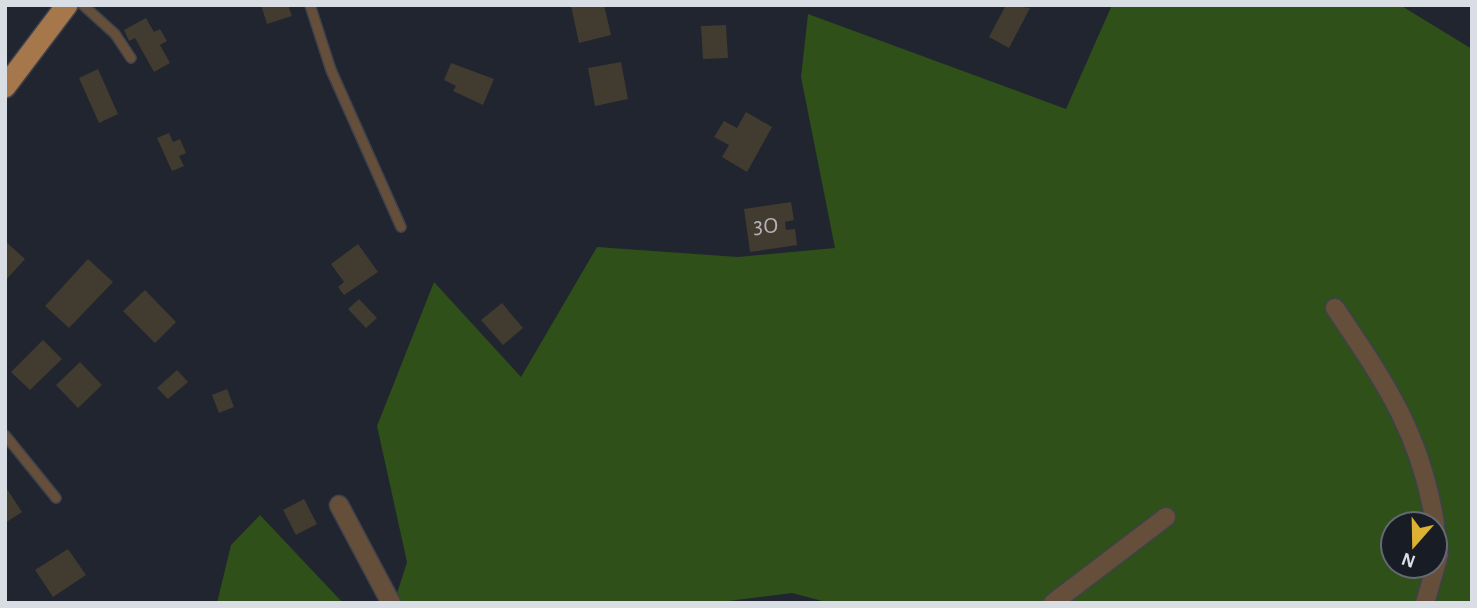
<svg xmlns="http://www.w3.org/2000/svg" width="1477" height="608" font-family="'Alegreya Sans',sans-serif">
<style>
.green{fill:#2f5018;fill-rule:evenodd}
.building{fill:#423b30}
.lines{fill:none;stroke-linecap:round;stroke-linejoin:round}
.service-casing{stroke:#3e424c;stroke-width:12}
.minor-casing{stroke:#3e424c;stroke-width:21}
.primary-casing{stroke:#3e424c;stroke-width:24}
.service{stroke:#664f3a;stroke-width:9}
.minor{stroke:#664f3a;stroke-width:18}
.primary{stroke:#a6774a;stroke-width:21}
.labels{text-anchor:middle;stroke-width:6;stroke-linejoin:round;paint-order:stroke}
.number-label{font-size:23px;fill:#b3b4b7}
</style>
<rect width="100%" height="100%" fill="#20252f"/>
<path class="green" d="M 1112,5 L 1400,5 L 1472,49 L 1472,603 L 830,603 L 792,593 L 713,603 L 394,603 L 407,562 L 377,426 L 434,282 L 521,377 L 597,247 L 738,257 L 835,248 L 801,77 L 808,14 L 1066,109 ZM 1393,524 L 1435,524 L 1435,566 L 1393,566 Z
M 260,515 L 343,603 L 217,603 L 231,545 Z"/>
<path class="building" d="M 261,5 L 288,5 L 292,16 L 267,24 Z
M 604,5 L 611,35 L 579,43 L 571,6 Z
M 1006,5 L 1030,8 L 1009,48 L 989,37 Z
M 146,18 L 154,32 L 160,29 L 167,41 L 160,45 L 170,63 L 154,72 L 135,38 L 129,41 L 124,30 Z
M 726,25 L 728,58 L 703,59 L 701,26 Z
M 621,62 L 628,99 L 595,106 L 588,68 Z
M 451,63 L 494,79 L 483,105 L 453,91 L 456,86 L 444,80 Z
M 98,69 L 118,114 L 99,123 L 79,78 Z
M 746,112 L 772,127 L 747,172 L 722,157 L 729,145 L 714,137 L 724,121 L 737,128 Z
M 169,133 L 173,142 L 180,139 L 186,153 L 179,156 L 184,166 L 172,171 L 157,138 Z
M 791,202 L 794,220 L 785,222 L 786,230 L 795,229 L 797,245 L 750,252 L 744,209 Z
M 5,241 L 25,259 L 5,281 Z
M 358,244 L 378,272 L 344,295 L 338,287 L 344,282 L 331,264 Z
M 88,259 L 113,282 L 69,328 L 45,306 Z
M 145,290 L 176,322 L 155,343 L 123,311 Z
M 359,299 L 377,318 L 366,328 L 348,309 Z
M 502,303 L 523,328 L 503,345 L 481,320 Z
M 43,340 L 62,359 L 30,390 L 11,372 Z
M 80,362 L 102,385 L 78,408 L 56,385 Z
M 177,370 L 188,382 L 168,399 L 157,388 Z
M 227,389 L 234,407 L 219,413 L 212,395 Z
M 5,486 L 22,512 L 5,523 Z
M 304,499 L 317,524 L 296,535 L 283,510 Z
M 68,549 L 86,575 L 53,597 L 35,570 Z"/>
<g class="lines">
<defs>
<path id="service" d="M 83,5 L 115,34 L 131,58
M 310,5 L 331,70 L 401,227
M 5,435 L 56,498"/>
<path id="minor" d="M 1335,308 C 1385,382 1421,434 1435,524
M 339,505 L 391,603
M 1053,603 L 1166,517
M 1425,603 L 1439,555 L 1435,526"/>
<path id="primary" d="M 5,87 L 67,5"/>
</defs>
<use href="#service" class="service-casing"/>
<use href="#minor" class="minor-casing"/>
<use href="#primary" class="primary-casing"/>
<use href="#service" class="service"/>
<use href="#minor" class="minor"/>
<use href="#primary" class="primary"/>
</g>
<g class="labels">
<g class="number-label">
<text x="766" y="233">3О</text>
</g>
</g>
<rect width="1477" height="608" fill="none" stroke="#d9dde4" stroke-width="14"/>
<g transform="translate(1414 545) rotate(200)"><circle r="33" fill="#171c25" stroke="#656971" stroke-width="2"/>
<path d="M0-5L12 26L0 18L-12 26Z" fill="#dcb233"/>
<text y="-10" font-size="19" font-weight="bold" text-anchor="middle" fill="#d9dde4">N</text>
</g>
</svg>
